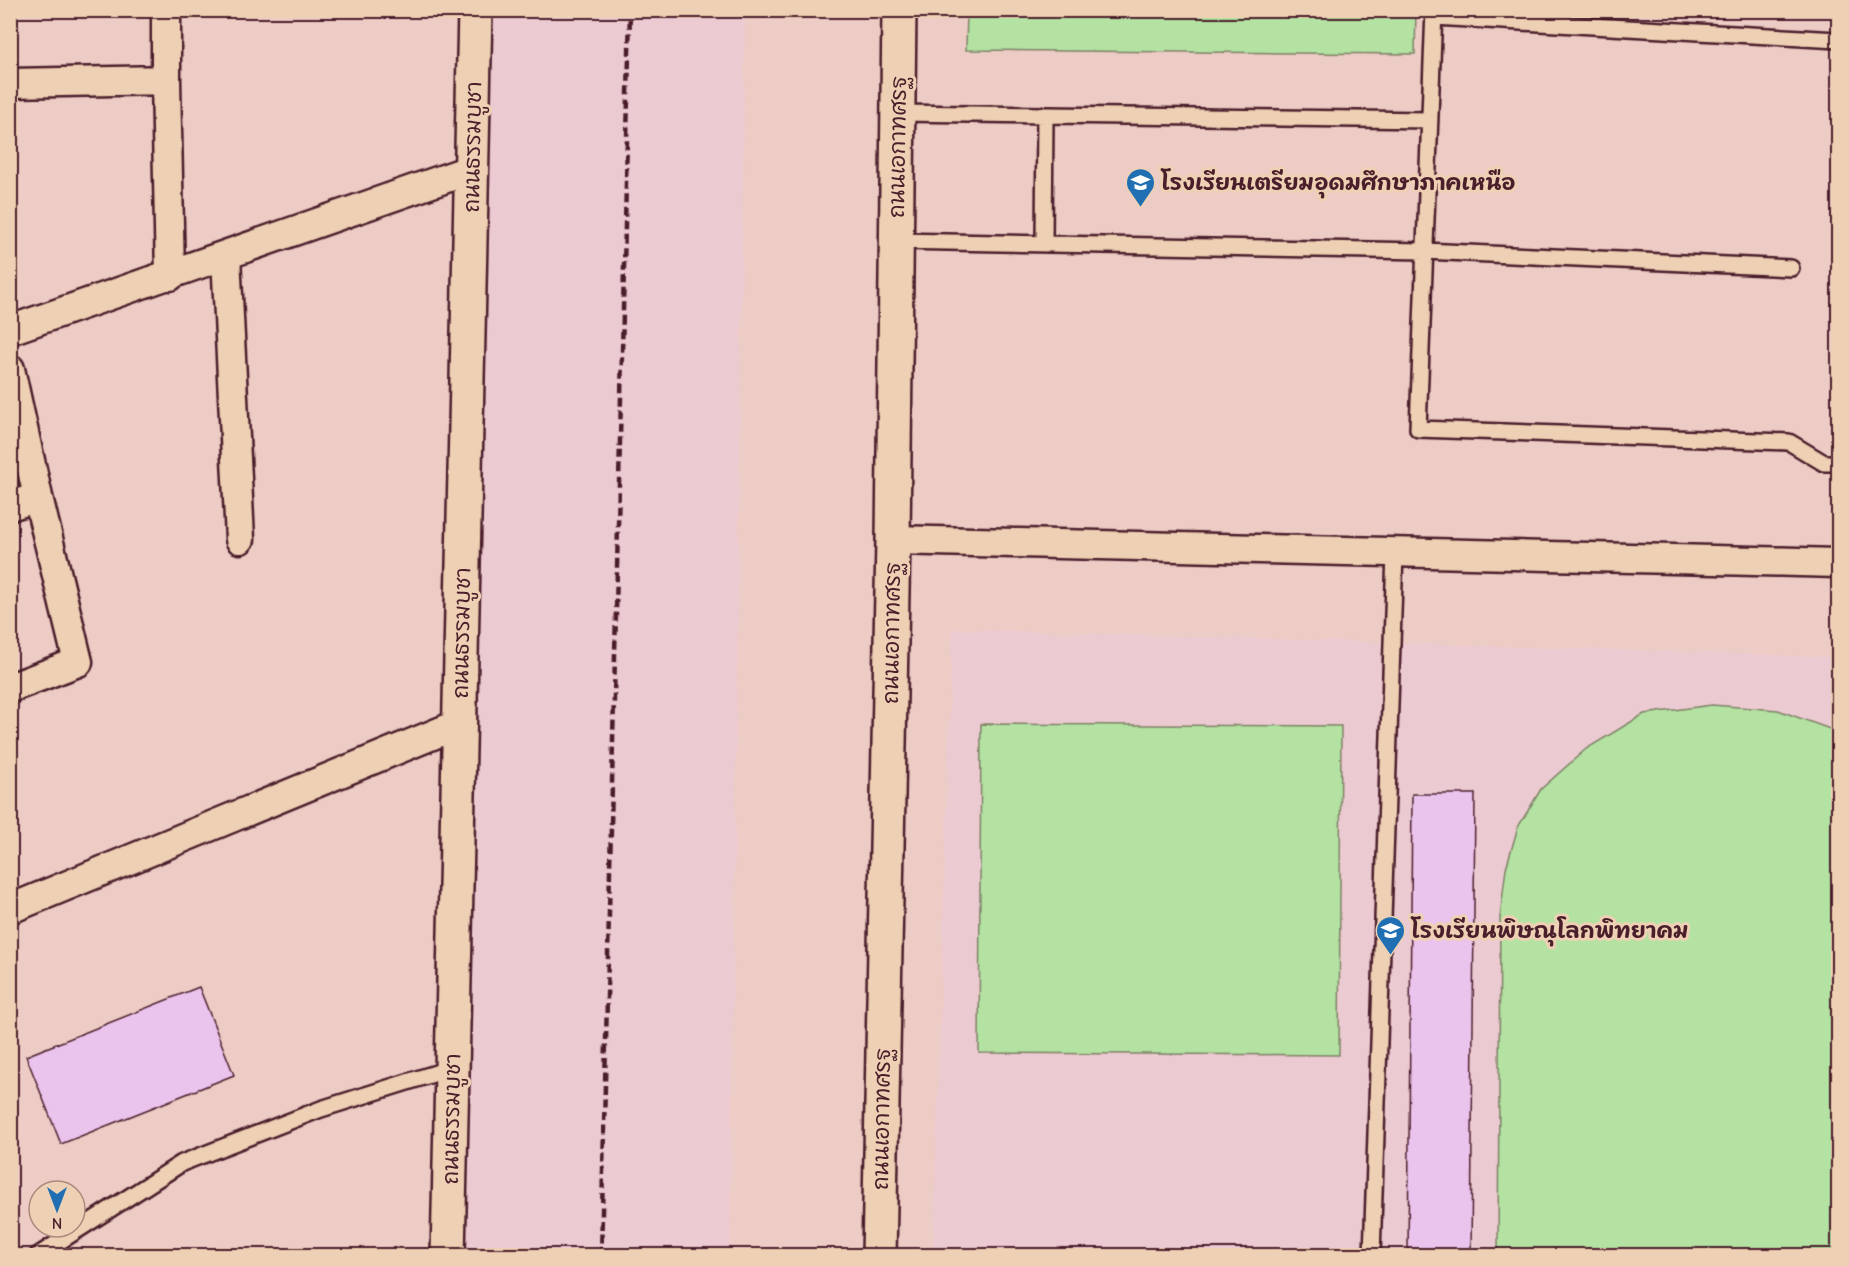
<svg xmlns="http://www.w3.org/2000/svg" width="1849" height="1266" font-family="'Comic Neue','Playpen Sans Thai',sans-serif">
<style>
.built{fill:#eccad1}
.green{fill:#b3e2a2;stroke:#7e8066;stroke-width:1.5}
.building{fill:#ebc4ee;stroke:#4a1f2b;stroke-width:1.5}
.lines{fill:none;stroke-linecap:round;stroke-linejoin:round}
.service-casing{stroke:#4a1f2b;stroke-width:20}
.minor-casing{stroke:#4a1f2b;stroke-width:33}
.secondary-casing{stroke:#4a1f2b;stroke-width:38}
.service{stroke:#eed0b4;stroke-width:15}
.minor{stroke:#eed0b4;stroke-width:28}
.secondary{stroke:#eed0b4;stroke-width:33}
.rail{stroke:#4a1f2b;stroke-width:4.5;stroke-dasharray:9 4.5;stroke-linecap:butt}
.labels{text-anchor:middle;stroke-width:6;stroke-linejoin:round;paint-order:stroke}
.street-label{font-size:22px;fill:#4a1f2b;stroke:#eed0b4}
.poi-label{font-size:22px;font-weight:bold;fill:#4a1f2b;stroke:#eed0b4;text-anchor:start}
</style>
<rect width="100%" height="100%" fill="#edccc5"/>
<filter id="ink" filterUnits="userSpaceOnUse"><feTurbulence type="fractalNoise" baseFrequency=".0167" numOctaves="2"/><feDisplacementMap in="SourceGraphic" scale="12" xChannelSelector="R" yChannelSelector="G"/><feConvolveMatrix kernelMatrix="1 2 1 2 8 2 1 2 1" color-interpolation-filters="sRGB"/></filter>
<g filter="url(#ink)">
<path class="built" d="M 492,11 L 745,11 L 730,1255 L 464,1256 Z
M 952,629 L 1838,657 L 1838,1255 L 933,1256 Z"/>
<path class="green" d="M 967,11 L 1416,11 L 1415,54 L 966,50 Z
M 1712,705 L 1778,710 L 1838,732 L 1838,1255 L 1498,1255 L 1500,917 L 1506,868 L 1518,827 L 1541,789 L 1586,749 L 1644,714 Z
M 981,724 L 1341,726 L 1339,1055 L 979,1053 Z"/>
<path class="building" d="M 1412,794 L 1475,794 L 1471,1256 L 1408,1256 Z
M 199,987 L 234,1075 L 61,1144 L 26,1056 Z"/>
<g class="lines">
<defs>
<path id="service" d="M 1434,10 L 1418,429 L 1789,442 L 1824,463 L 1838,463
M 1434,17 L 1838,40
M 898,113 L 1430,120
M 896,241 L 1424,251 L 1791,268
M 1044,244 L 1045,115
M 37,1256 L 182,1163 L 321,1109 L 452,1068
M 1372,1256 L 1395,552"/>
<path id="minor" d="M 166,10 L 166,80 L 170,276
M 10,83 L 166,80
M 226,256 L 240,539
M 10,330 L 472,169
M 10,369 L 38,497 L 78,662 L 10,688
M 10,506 L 38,497
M 893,540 L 1838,563
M 10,909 L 459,724"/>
<path id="secondary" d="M 448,1256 L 475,10
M 879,1256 L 893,540 L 899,10"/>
</defs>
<use href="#service" class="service-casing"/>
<use href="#minor" class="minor-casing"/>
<use href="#secondary" class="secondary-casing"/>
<use href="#service" class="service"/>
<use href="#minor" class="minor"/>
<use href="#secondary" class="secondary"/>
<path class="rail" d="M 601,1256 L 630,10"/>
</g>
</g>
<defs>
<symbol id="school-pin" viewBox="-11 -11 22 30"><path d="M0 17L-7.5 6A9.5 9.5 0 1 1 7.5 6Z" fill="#1f6fb2" stroke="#eed0b4"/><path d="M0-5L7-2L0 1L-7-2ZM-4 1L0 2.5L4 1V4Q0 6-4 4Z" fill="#fff"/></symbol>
</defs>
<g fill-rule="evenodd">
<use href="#school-pin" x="1124" y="166" width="33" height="45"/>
<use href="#school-pin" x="1374" y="914" width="33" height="45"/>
</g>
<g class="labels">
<g class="street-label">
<text transform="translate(472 147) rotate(-89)" y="8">ถนนธรรมบูชา</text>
<text transform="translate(897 147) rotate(-89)" y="8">ถนนเอกาทศรฐ</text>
<text transform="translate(461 633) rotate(-89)" y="8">ถนนธรรมบูชา</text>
<text transform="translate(891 633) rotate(-89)" y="8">ถนนเอกาทศรฐ</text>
<text transform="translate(451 1119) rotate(-89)" y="8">ถนนธรรมบูชา</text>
<text transform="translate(881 1119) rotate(-89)" y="8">ถนนเอกาทศรฐ</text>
</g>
<g class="poi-label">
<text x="1161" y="190">โรงเรียนเตรียมอุดมศึกษาภาคเหนือ</text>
<text x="1411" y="938">โรงเรียนพิษณุโลกพิทยาคม</text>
</g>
</g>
<rect width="1849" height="1266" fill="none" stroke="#eed0b4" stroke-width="36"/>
<rect x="18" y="18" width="1813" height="1230" fill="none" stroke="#4a1f2b" stroke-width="2" filter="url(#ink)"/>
<g transform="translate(57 1209) rotate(180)"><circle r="28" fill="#eed0b4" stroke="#ac897d" stroke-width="1.5"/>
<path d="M0-4.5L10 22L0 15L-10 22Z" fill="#1f6fb2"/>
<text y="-9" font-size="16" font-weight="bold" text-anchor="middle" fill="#4a1f2b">N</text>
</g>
</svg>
